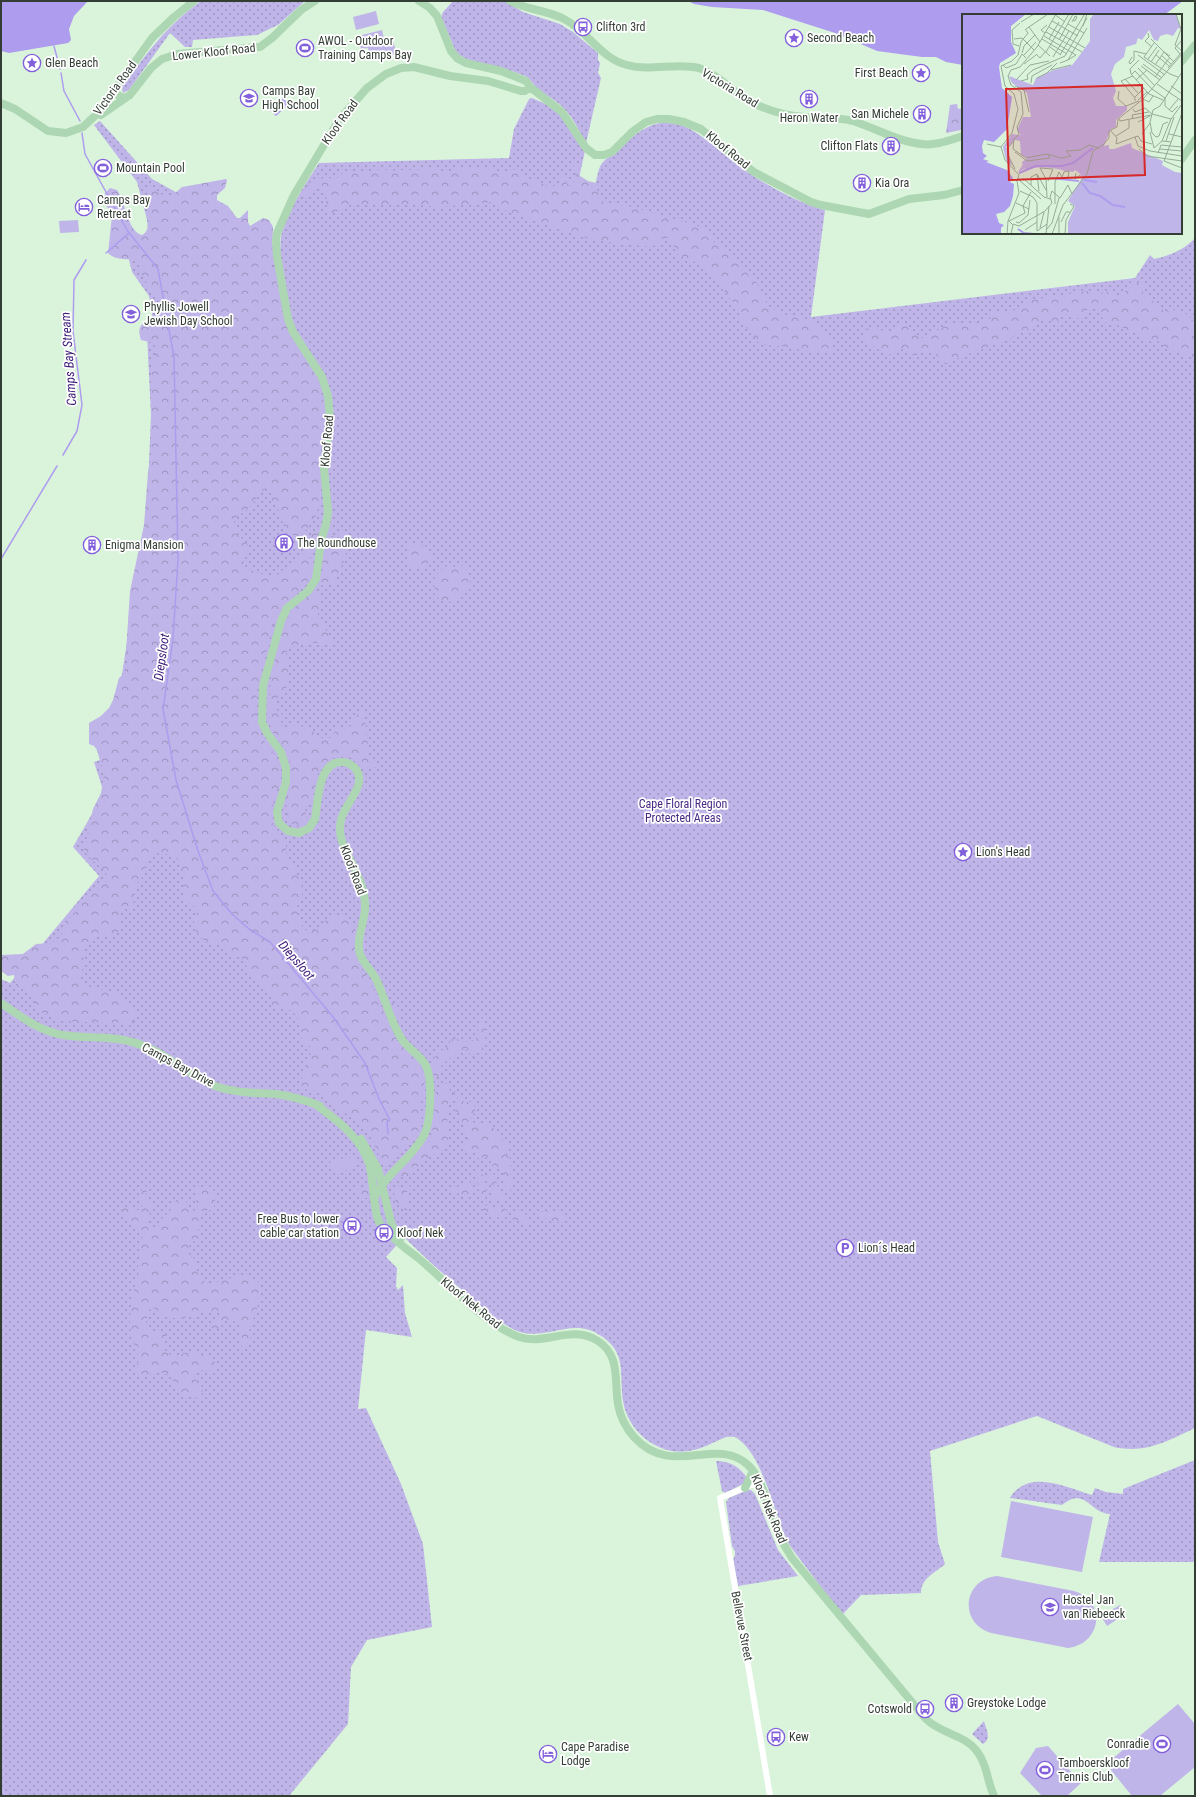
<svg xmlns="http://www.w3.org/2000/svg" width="1196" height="1797" font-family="'Roboto Condensed',sans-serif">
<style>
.grass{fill:url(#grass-dots)}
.forest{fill:url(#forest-crowns)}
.garden{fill:#bfb5e9}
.water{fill:#ae9cee}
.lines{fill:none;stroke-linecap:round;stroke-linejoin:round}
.stream{stroke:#ae9cee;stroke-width:1.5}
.minor{stroke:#fff;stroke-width:6}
.major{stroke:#add7b2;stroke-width:8}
.labels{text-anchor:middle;stroke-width:3.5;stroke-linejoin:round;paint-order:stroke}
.poi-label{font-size:12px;fill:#333d34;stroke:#fff;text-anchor:start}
.street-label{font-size:12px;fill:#333d34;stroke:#fff}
.park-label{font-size:12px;fill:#472885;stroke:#fff}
.water-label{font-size:13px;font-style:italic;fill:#3c1a78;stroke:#fff}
.inset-river{fill:none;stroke:#ae9cee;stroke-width:2}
.inset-road{fill:none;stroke:#97ab98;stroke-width:1}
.view{fill:#d62828;fill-opacity:0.15;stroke:#d62828;stroke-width:2}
.inset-edge{fill:none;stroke:#333d34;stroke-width:2}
</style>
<defs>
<pattern id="grass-dots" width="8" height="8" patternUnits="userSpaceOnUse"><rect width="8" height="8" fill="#bfb5e9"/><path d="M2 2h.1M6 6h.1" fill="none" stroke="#9c94be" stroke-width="1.8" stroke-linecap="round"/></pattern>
<pattern id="forest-crowns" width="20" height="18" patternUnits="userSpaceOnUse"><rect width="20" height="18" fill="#bfb5e9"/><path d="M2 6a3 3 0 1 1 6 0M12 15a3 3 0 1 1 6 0" fill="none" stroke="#9c94be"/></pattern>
</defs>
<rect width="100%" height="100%" fill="#daf4db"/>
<path class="grass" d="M 201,1 L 305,1 L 278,25 L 257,35 L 193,40 L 192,47 L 185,47 L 170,33 L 129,90 L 123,93 L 122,87 C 148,52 165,27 201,1 Z
M 453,1 L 505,1 L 523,12 L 560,24 L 573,32 L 598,53 L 598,60 L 600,63 L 598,73 L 601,78 L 586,143 C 578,129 571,113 558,103 C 552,98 544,94 538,89 C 533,85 531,79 525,76 C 507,67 468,65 456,52 L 441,17 L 443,12 Z
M 532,98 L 550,106 L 559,114 L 585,151 L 579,178 L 595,185 C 597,179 598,167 603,162 C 609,156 618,152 624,145 C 673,95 702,140 743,169 C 766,185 798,203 825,210 L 811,317 L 1135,278 L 1150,255 L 1154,259 C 1169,256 1184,250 1195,238 L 1195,1428 C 1167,1441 1146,1454 1114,1447 L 1037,1416 L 930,1451 L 938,1542 L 945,1564 C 935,1573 921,1578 921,1593 L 861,1595 L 842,1615 L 790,1546 C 774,1517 765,1458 738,1439 C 735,1436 730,1437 726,1437 C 714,1442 702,1449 689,1451 C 658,1456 628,1432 623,1401 C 619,1374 628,1351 598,1334 C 572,1319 551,1338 524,1333 C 506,1329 490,1313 476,1302 C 451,1281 427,1260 404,1237 L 386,1257 L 397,1268 L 396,1286 L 398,1290 L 403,1285 L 405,1313 L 412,1337 L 366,1330 L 358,1409 L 366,1408 L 401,1484 L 423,1544 L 432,1627 L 367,1640 L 351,1667 L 348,1724 L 289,1796 L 1,1796 L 1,979 L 10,983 L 99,876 L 73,847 L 104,793 L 94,762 L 100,760 L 116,713 L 147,513 L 151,415 L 147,335 L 155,332 L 149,296 L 132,272 L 125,244 L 152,238 L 137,182 L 94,125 L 100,121 L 152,179 L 280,249 C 281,246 280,241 281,237 C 285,214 306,183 319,163 L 509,158 L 514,129 L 529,99 Z
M 1195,1460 L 1195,1560 L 1193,1562 L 1099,1562 L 1110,1514 C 1089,1513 1086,1486 1062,1505 L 1010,1498 C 1028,1468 1066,1487 1092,1495 L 1095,1488 L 1106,1492 L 1123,1494 L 1123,1489 Z
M 716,1461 C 729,1461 739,1466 747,1478 L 745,1483 L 725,1493 L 722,1491 Z
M 747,1490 L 751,1490 L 755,1494 L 778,1550 L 798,1576 L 738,1586 L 733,1559 L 735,1556 L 735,1551 L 732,1546 L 726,1502 L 729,1498 Z
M 984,1721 C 986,1729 992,1739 983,1744 L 972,1734 Z"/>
<path class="forest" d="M 957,104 L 958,109 L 963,108 L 961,130 L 946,133 L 950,105 Z
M 573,162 L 577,162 L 580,176 L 588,181 L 596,183 L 599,199 L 607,204 L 628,206 L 654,213 L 663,217 L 694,224 L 707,231 L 714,242 L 734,255 L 738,265 L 757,283 L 768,306 L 780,313 L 791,317 L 801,317 L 817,323 L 833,345 L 833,350 L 830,352 L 822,353 L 801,350 L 791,347 L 765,345 L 759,343 L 743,323 L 736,306 L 706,268 L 697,262 L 688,261 L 681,258 L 676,252 L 671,240 L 668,238 L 662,238 L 657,245 L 652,247 L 593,240 L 509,212 L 491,202 L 440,207 L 408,204 L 351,204 C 343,205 340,212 332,213 L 327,210 L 326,195 L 322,188 L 314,188 L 308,196 L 304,195 L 308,185 L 313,179 L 329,178 L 336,179 L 343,173 L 350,171 L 369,172 L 380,169 L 398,171 L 407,169 L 414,171 L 422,168 L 429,168 L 447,172 L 457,169 L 478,168 L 494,169 L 504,174 L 516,169 L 527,182 L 536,180 L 547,186 L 557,186 L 562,176 L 565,174 L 567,184 L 571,186 L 573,184 L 575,175 Z
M 226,179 L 227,180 L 225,188 L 217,195 L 217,200 L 228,206 L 237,218 L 240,218 L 248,210 L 248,222 L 250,226 L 263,218 L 269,220 L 273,227 L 272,261 L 285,322 L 318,379 L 325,407 L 320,464 L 321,500 L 315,518 L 300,538 L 296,539 L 292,533 L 284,527 L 281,515 L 272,500 L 271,489 L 268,488 L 263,490 L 250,507 L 235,519 C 229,534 249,539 250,551 L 243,560 L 246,568 L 262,574 L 276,576 L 285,568 L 301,556 L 305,543 L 315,530 L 319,529 L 310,558 L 313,565 L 310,578 L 303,588 L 284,604 L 271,633 L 258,685 L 256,703 L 258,723 L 260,735 L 275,755 L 280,769 L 280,781 L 271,811 L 271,821 L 286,843 L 286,853 L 296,872 L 303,889 L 302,895 L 297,907 L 297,918 L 304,929 L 310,932 L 316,929 L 332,915 L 346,916 L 352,924 L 355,935 L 355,959 L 373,987 L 392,1031 L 399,1042 L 421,1065 L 424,1075 L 424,1090 L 420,1107 L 422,1120 L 421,1129 L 389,1163 L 385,1163 L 378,1154 L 373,1141 L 360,1123 L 335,1106 L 316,1091 L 307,1090 L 301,1087 L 300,1083 L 312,1049 L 310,1046 L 302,1042 C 301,1037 302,1031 301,1026 C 298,1014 286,1004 275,1008 L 272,1007 L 271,995 L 253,978 L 242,958 L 231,954 C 220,937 222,947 208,944 C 202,938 193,931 194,921 C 195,917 198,914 197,909 L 184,898 C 182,883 187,866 173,855 L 157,853 L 151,855 L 144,875 L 136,885 L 133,906 L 130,908 L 122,908 C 117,915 121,924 118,932 L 110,937 L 98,937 L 84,950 L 81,982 L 92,988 L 117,992 L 122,1000 L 136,1014 C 136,1019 133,1025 128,1026 C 99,1018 71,1028 43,1013 C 36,1010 36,1004 33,998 C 30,993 21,988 16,985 L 14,975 L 8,976 L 1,971 L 1,955 L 23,954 L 36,944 L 51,943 L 57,940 L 62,934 L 65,921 L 75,914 L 78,903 L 86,900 L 108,879 C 108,870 89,860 84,850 L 93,809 L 101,793 L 104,775 L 97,750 L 94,746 L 89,744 L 89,723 L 101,716 L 109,708 L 113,700 L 119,678 L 126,671 L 128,666 L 126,652 L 130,591 L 144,525 L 148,472 L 152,449 L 152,362 L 156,351 L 154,343 L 141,340 C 133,317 157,324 158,308 C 159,296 148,287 143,277 C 141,272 141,267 138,262 C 129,257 116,262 108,253 L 112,216 L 111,211 L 104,204 L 105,193 L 110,188 L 117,190 C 126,202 127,231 142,235 C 151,230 146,222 147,214 C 148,211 150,208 150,205 C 150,198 147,191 150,185 L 160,194 L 170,196 L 174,194 L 182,187 Z
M 1141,282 L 1144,283 C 1144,286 1142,288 1142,290 C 1142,295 1160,306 1164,311 L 1178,310 L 1186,314 L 1195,322 L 1195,358 L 1166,348 L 1158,341 L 1148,341 L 1139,334 L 1128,331 L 1121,326 L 1104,322 L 1099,309 L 1094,307 L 1088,308 L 1085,316 L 1081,320 L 1070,314 L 1063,315 L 1057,324 L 1046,319 L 1040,320 L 1026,332 L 1017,334 L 1008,340 L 960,357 L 947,364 L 943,363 L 934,352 L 925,352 L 914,356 L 902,349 C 899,351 896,353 893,354 C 883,356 875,344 866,343 C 862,337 863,331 869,327 C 882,327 891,341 901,323 L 904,323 L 912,333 L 922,338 L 927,336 L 949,324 L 972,325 L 989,320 L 994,312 L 1011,312 L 1031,300 L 1095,290 L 1103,293 L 1110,291 L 1116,295 L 1122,295 L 1131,285 Z
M 332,521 L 333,524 L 329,536 L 335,536 L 339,539 L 340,529 L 343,529 C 347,539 345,548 346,558 L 342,564 L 334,585 L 326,584 L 320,586 L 319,582 L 322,575 L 325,541 Z
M 411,544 L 418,544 L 427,547 L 432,557 L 425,567 L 415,568 L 409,566 C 408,557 403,550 411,544 Z
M 452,564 L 455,568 L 461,565 C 471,571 468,577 472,587 L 455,603 L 439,599 L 433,592 L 435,588 L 433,582 C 436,575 444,565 452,564 Z
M 318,592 L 322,599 L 318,611 L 318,618 L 333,641 L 328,645 L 312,642 L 288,648 L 286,654 L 289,682 C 286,693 274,695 275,708 L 283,715 L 281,724 L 284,728 L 287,728 L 292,725 L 306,727 L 325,740 L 330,738 L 337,729 L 351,726 L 358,713 L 364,713 L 369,754 L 378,766 L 375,768 L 368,768 L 361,765 L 348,756 L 334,758 L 325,762 L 318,774 L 312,801 L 305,807 L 307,821 L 303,825 L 298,826 L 292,824 C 279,806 293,783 290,762 C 288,748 273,739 270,725 C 266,699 275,641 287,618 C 291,609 299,602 308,596 C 311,594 314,592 318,592 Z
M 390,1001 L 396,1004 L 400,1010 L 399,1017 L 402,1022 L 400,1025 L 396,1019 Z
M 480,1015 L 484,1023 L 488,1028 L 485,1035 L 486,1044 L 483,1047 L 483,1053 L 476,1052 L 473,1058 L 467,1050 C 459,1049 441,1064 439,1071 C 438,1073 439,1075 438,1077 L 434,1078 C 430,1065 433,1053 446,1048 L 453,1038 L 468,1042 L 477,1038 L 481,1034 L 478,1030 Z
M 446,1083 L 450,1091 L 455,1089 L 456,1090 L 447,1105 L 448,1147 L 424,1160 L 408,1176 L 393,1179 L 393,1177 L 416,1152 L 432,1140 L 434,1096 L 436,1091 L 440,1089 Z
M 458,1097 L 461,1097 L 464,1102 L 475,1102 L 474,1108 L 476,1112 L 470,1116 L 472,1123 L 479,1122 L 488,1126 L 492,1125 L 496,1134 L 510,1146 L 510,1149 L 507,1151 L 506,1154 L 510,1158 L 511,1188 L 510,1191 L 506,1190 L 502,1167 L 493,1167 L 489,1157 L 477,1158 L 474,1151 L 465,1151 L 465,1146 L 468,1140 L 459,1113 L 453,1110 Z
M 479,1170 C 485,1174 488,1192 485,1199 C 478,1196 475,1176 479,1170 Z
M 492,1173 L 494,1174 L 499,1191 L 504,1198 L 503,1201 L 489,1198 L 493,1193 L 489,1177 Z
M 468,1179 L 472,1185 L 473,1196 L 449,1192 L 450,1189 L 455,1189 Z
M 143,1186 L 147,1187 L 146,1199 L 154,1206 L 147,1208 L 150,1215 L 146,1220 L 154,1230 L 163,1217 L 169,1212 L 178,1197 L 186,1201 L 188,1208 L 194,1211 L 198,1208 L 195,1194 L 196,1188 L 217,1191 L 213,1210 L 202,1210 L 199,1213 L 200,1222 L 198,1229 L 200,1238 C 193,1243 188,1242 188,1253 L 194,1258 C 194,1268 199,1281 209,1284 L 242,1275 L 259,1282 L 261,1286 L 256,1315 L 252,1320 L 249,1332 L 251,1340 L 248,1345 L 244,1347 L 242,1347 L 239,1337 L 241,1333 L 239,1323 L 226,1319 L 220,1328 L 215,1330 L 212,1328 L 212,1325 L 219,1318 L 219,1313 L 217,1311 L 203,1311 L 195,1316 L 190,1315 L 184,1318 L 170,1318 L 160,1314 L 154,1308 L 149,1310 L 145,1327 L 147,1330 L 166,1334 L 167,1337 L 163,1347 L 166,1352 L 175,1357 C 180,1356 184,1352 189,1352 C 199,1352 223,1359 214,1371 L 199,1370 L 195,1372 L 194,1377 L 203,1388 L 201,1397 L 198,1399 L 177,1393 C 174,1388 174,1382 171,1378 C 164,1368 150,1375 141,1377 C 133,1372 138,1365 139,1358 C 135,1347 131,1337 130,1325 C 129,1297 142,1270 139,1241 L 143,1237 L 138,1232 L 137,1227 C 131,1223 119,1216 122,1208 L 124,1206 L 134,1210 L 140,1210 L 142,1207 L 140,1198 Z
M 409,1186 L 420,1189 L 410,1189 L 407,1191 L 407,1210 L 406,1212 L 401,1205 L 396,1203 L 394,1193 L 397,1188 Z
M 361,1187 L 367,1188 L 369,1196 L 368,1198 L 364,1198 L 357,1193 L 357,1190 Z
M 480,1205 L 506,1209 L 508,1212 L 508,1216 C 499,1223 487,1211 478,1207 Z
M 531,1211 L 564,1212 L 566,1216 L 562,1221 L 557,1222 L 549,1220 Z
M 514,1212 L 528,1215 L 527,1223 L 517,1220 L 514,1222 L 511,1216 Z"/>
<path class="garden" d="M 376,11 L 379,24 L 356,30 L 353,17 Z
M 382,30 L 385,43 L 393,41 L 397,54 L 371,61 L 368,48 L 361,49 L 358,36 Z
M 78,220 L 79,232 L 60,233 L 59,221 Z
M 355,1157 L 356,1169 L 331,1172 L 330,1160 Z
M 1011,1501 L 1093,1517 L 1082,1572 L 1001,1557 Z
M 997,1576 L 1074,1591 C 1107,1600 1102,1644 1068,1648 L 991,1633 C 958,1623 963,1579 997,1576 Z
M 1120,1605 L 1125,1614 L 1107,1626 L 1101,1616 Z
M 1178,1704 L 1195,1724 L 1195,1767 L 1160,1796 L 1132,1796 L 1106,1764 Z
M 1048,1746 L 1081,1783 L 1067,1796 L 1042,1796 L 1020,1773 L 1036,1748 Z"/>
<path class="water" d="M 1,1 L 88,1 L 74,16 L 69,29 L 71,40 L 68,43 L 9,53 L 1,51 Z
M 688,1 L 1183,1 L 1164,15 L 963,15 L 963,65 L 946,62 L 936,57 L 922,57 L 877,51 L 835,33 L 763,10 L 712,7 L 694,4 Z
M 283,98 L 289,104 L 276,116 L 270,110 Z
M 101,160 L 111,170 L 105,175 L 96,165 Z"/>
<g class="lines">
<path class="stream" d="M 54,46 L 60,69
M 61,73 L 64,91 L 80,121
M 82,133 L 85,154 L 127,230 L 158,269 L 174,357 L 178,559 L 173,639 L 163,709 L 176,780 L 198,851 L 213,891 L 231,913 L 249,929 L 270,942 L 334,1018 L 365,1063 L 379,1099 L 390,1120 L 387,1122 L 388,1134
M 106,253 L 129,233
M 63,455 L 77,431 L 82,405 L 73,331 L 74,280 L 86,260
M 1,559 L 57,466"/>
<path class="minor" d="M 759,1482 L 720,1498 C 737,1598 754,1697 770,1796"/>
<path class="major" d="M 419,1 L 430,8 L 437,16 L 451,51 L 458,59 L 466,63 L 501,71 L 526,81 L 530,87 L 562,112 L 586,148 L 595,155 L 604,155 L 612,152 L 632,132 L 646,122 L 657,119 L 669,119 L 684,122 L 701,129 L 754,172 L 811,202 L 821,205 L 869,214 L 909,199 L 944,195 L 963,190
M 510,1 C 527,10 547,10 564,19 C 588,31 600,58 627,65 C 651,72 675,62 699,68 C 721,75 734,95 755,104 C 770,111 787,116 805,117 C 821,118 837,117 853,121 C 875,128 899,142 922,144 C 935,146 950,140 963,136
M 1181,62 L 1195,45
M 114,92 L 122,98 L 129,96 L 151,68 L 162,59 L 177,54 L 260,47 L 272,38 L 301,10 L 315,1
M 1,103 L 15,109 L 48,131 L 66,133 L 83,127 L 98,113 L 152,38 L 174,17 L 194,1
M 101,115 L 127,97
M 1181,160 L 1195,140
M 1,1003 C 20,1016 39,1031 63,1035 C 86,1039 109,1035 132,1042 C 164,1050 188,1076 218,1087 C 237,1093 257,1093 276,1094 C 291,1096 305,1100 320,1106
M 315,1104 C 338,1121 359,1136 369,1163 C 374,1180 373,1210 379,1222 C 385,1231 397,1241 405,1248 C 409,1251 413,1254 417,1257 C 445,1280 485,1325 519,1337 C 545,1346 572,1324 598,1341 C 621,1356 614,1381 618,1404 C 620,1417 626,1428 634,1437 C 672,1479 716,1435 748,1465 C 763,1479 769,1509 776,1528 C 780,1539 786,1548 792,1558 L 926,1719 C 941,1734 963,1734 976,1750 C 987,1763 987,1781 994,1796
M 361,1139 L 378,1169 L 392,1226 L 401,1238
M 375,1196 C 388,1172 413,1157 424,1135 C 431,1122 433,1077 425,1064 C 419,1054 407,1048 401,1038 C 390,1020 385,998 376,979 C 371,970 363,963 360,954 C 356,940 364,923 365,909 C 366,889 356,872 348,855 C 342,843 338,833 341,820 C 344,804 369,784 355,768 C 351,764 347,762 342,762 C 318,761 318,802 315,819 L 309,828 L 299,833 L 288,831 L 279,823 L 277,812 L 286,782 L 286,768 L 281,752 L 267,733 L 262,722 L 263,686 L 281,621 L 287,608 L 308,591 L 316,579 L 321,541 L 326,524 L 328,512 L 324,468 L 330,418 L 328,396 L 322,377 L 293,332 L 288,319 L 277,256 L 276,241 L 277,233 L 294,195 L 339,120 L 367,88 L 386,74 L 401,68 L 414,67 L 450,76 L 488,81 L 521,91 L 525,91 L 530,87
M 745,1488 L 753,1471"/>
</g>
<defs>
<symbol id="bus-ring" viewBox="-11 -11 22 22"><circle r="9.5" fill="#fff" stroke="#8360db" stroke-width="1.5"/><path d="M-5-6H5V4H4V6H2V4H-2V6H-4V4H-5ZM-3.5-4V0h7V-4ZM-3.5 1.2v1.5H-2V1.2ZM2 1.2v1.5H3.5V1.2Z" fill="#8360db"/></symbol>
<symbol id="sight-ring" viewBox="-11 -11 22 22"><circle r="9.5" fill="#fff" stroke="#8360db" stroke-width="1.5"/><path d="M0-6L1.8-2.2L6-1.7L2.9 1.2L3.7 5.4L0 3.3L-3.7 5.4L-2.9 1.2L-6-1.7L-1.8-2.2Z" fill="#8360db"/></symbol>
<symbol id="stadium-ring" viewBox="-11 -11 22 22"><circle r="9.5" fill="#fff" stroke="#8360db" stroke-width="1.5"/><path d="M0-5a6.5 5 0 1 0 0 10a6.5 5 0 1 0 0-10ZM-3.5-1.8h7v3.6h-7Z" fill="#8360db"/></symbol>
<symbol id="school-ring" viewBox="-11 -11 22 22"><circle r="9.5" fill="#fff" stroke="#8360db" stroke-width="1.5"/><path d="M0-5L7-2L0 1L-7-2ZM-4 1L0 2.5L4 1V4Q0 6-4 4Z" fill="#8360db"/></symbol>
<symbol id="building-ring" viewBox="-11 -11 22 22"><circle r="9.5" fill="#fff" stroke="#8360db" stroke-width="1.5"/><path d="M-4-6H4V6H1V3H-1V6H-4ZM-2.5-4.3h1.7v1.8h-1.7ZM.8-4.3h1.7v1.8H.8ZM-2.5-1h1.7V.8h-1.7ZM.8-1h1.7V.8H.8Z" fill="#8360db"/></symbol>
<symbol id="hotel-ring" viewBox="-11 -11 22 22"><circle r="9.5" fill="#fff" stroke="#8360db" stroke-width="1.5"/><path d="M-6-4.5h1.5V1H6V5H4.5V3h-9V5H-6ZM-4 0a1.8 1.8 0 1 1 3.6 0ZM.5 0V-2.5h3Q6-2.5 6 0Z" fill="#8360db"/></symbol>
<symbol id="parking-ring" viewBox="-11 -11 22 22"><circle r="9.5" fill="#fff" stroke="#8360db" stroke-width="1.5"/><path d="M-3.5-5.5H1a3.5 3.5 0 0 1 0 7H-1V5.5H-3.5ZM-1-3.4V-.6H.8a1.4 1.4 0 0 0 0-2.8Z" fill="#8360db"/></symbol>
</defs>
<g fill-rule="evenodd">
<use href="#bus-ring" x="573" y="17" width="20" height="20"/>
<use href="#sight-ring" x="784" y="28" width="20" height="20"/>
<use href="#stadium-ring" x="295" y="38" width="20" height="20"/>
<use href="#sight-ring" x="22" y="53" width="20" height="20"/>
<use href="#sight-ring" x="911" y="63" width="20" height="20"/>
<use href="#school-ring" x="239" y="88" width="20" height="20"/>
<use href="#building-ring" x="799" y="89" width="20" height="20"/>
<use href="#building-ring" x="912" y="104" width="20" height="20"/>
<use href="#building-ring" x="881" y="136" width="20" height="20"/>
<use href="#stadium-ring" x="93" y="158" width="20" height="20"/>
<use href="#building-ring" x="852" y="173" width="20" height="20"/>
<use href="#hotel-ring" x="74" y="197" width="20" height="20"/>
<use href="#school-ring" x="121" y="304" width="20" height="20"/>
<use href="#building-ring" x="274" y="533" width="20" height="20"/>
<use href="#building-ring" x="82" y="535" width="20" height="20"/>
<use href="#sight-ring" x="953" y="842" width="20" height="20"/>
<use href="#bus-ring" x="342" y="1216" width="20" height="20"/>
<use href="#bus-ring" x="374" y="1223" width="20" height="20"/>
<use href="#parking-ring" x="835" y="1238" width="20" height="20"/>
<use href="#school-ring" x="1040" y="1597" width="20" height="20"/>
<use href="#building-ring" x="944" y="1693" width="20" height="20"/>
<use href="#bus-ring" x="915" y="1699" width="20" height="20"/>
<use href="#bus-ring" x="766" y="1727" width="20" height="20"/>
<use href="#stadium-ring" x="1152" y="1734" width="20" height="20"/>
<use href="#hotel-ring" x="538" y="1744" width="20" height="20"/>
<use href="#stadium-ring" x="1035" y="1760" width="20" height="20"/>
</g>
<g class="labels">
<g class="poi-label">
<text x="596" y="31">Clifton 3rd</text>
<text x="807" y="42">Second Beach</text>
<text x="318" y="45">AWOL - Outdoor<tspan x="318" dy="14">Training Camps Bay</tspan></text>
<text x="45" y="67">Glen Beach</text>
<text x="908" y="77" text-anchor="end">First Beach</text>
<text x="262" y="95">Camps Bay<tspan x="262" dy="14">High School</tspan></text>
<text x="909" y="118" text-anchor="end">San Michele</text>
<text x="809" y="122" text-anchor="middle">Heron Water</text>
<text x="878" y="150" text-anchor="end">Clifton Flats</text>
<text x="116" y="172">Mountain Pool</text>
<text x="875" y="187">Kia Ora</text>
<text x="97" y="204">Camps Bay<tspan x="97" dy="14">Retreat</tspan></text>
<text x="144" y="311">Phyllis Jowell<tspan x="144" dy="14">Jewish Day School</tspan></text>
<text x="297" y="547">The Roundhouse</text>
<text x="105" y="549">Enigma Mansion</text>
<text x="976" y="856">Lion's Head</text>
<text x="339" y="1223" text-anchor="end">Free Bus to lower<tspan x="339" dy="14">cable car station</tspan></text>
<text x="397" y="1237">Kloof Nek</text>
<text x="858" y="1252">Lion´s Head</text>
<text x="1063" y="1604">Hostel Jan<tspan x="1063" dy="14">van Riebeeck</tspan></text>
<text x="967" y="1707">Greystoke Lodge</text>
<text x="912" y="1713" text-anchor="end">Cotswold</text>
<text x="789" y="1741">Kew</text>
<text x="1149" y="1748" text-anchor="end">Conradie</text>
<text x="561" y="1751">Cape Paradise<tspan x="561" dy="14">Lodge</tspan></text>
<text x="1058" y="1767">Tamboerskloof<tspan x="1058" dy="14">Tennis Club</tspan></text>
</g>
<g class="street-label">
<text transform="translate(214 52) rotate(-6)" y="4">Lower Kloof Road</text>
<text transform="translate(115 88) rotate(-54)" y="4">Victoria Road</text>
<text transform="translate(730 88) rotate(31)" y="4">Victoria Road</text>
<text transform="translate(340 122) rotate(-54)" y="4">Kloof Road</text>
<text transform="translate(728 150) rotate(39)" y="4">Kloof Road</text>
<text transform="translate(327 441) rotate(-85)" y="4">Kloof Road</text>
<text transform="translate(353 870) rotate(69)" y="4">Kloof Road</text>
<text transform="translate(178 1065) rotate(28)" y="4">Camps Bay Drive</text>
<text transform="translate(471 1303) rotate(39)" y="4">Kloof Nek Road</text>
<text transform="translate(769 1509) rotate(67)" y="4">Kloof Nek Road</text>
<text transform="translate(742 1626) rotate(79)" y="4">Bellevue Street</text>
</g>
<g class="park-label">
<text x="683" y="808">Cape Floral Region<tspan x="683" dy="14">Protected Areas</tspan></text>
</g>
<g class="water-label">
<text transform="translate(68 359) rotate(-94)" y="5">Camps Bay Stream</text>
<text transform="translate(161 657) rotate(-82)" y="5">Diepsloot</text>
<text transform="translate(297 960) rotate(49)" y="5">Diepsloot</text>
</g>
</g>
<g transform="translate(962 14)">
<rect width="220" height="220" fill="#daf4db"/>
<path d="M 132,0 L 214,0 L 219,15 L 216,14 L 211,22 L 205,20 L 198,22 L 196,27 L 192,26 L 187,16 L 180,26 L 176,24 L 174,30 L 164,33 L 162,43 L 153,50 L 149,60 L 154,77 L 151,84 L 154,92 L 165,92 L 165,96 L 154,106 L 154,113 L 149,115 L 142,132 L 147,131 L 147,135 L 152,135 L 169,129 L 170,134 L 201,147 L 200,151 L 213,158 L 220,159 L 220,220 L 106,220 L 106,208 L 113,192 L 106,187 L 121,162 L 113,156 L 111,158 L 85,153 L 64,154 L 56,158 L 65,144 L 59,141 L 58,127 L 53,126 L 47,132 L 44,132 L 50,151 L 45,149 L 41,133 L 50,120 L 59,121 L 55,116 L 61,103 L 69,103 L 65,79 L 50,69 L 47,62 L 71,71 L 74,64 L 89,57 L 111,51 L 128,27 L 128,5 Z" fill="#bfb5e9"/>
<path d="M 176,2 L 183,3 L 182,11 L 179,11 L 179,14 L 169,20 ZM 166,4 L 168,20 L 172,20 L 173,28 L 160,31 L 159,41 L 150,39 L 151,28 L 157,20 L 158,8 ZM 126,31 L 128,32 L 101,71 L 96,69 ZM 71,102 L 71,108 L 63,115 L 60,141 L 58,122 ZM 127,131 L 134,133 L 128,140 L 124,140 L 117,148 L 111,150 L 119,157 L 124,153 L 119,165 L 118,159 L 113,155 L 102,157 L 97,154 L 70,153 L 61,157 L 64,154 L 61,154 L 60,148 L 64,145 L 77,140 L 98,144 L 108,143 L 116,141 L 116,137 Z" fill="#bfb5e9"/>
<path d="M 0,0 L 64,0 L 49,12 L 49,28 L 54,39 L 38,49 L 37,53 L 40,74 L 50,83 L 45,115 L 32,128 L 22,126 L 20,132 L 21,139 L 25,142 L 21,145 L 27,147 L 24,148 L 45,156 L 51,164 L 48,168 L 52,170 L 51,182 L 48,192 L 42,198 L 34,200 L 37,209 L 42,211 L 39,214 L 39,220 L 0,220 Z" fill="#ae9cee"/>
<path class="inset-river" d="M 57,159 L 74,152 L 100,152 L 111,149 L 131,134M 89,164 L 117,167M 122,166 L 135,168M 120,169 L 128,179 L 138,182 L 151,191 L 163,193M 56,215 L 62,219 L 72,220"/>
<path class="inset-road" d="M 92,0 L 103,8M 94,0 L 75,33 L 58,53 L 49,56 L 46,62 L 49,71 L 59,78 L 61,100 L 55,113 L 57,120 L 52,125 L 51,135 L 64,144 L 85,140 L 99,144 L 109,142 L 104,137 L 118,136 L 127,131 L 137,134M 214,0 L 219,15 L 213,31 L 220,37M 90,7 L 116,22M 59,8 L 72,0M 110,8 L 111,6 L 113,3 L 113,2 L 115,3 L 113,7 L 111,6M 106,10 L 122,19M 121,12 L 125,0M 67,13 L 78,28M 87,13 L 123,34M 64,15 L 86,0M 84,18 L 120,38M 83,19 L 79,16 L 85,11M 186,19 L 187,23 L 183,27 L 190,33M 82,22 L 114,41 L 106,46M 52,25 L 60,24 L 72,36M 80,25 L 105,40M 87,25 L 97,8M 189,25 L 212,48M 97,26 L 111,0M 192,29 L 182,43 L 208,60 L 216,63M 76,31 L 88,42M 57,32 L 51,30 L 50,16 L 58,9M 88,33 L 99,41M 84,38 L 107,0M 60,39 L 62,32 L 73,21M 74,40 L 78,44 L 83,38M 218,40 L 213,34 L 220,26M 62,41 L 74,28M 98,41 L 122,1M 176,41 L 203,61M 194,41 L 207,52M 200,42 L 209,50M 91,43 L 107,17M 170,43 L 167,48 L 168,50 L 172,46 L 172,37 L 184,40M 186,45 L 195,33M 177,46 L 168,55 L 169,60 L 187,80 L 201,86M 189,48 L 197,36M 98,49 L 106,46 L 125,14M 62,50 L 74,41M 181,50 L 200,64M 41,51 L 44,54 L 54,50 L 60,40 L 64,44M 193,51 L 202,38 L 208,42M 179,52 L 198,66M 176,54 L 193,72M 206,54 L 219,39M 89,56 L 109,51M 169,61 L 173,57 L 190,75M 171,62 L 159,67 L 173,84 L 173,87M 193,63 L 208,43M 75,64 L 85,59 L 95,49M 163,65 L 176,79M 54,66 L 68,51 L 87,47M 174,66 L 185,56M 59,67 L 66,65 L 65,61 L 71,56 L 103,42 L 125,4M 69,69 L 70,62 L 90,51M 195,70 L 220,87M 53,72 L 62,76 L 67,98M 209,72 L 220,80M 190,75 L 203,84 L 203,92 L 210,98 L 216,92M 157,77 L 156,85 L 164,92 L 177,87M 173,83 L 182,74M 181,85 L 187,88 L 191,82M 176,86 L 185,78M 171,95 L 173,98 L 183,94 L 190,100 L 209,105 L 220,90M 207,96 L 216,85M 220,99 L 202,147 L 220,154M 156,105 L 181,85 L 220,40M 157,105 L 158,107 L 189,101M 171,105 L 170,101 L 187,98M 176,108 L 188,102M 149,117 L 155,124 L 154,130 L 173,123M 188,118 L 192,134 L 200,127 L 209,128M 190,119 L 188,108 L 191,96 L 198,92 L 220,58M 190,119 L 194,123 L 197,122 L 201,110 L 206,108M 180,120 L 188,109M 207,120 L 220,123M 154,122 L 167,114 L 167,106M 173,123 L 176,132 L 188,137 L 220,142M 173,123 L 176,122 L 179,127 L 190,130M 200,127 L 209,105M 204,127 L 212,103M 51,128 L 46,134 L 46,141 L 53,155M 25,130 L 39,133M 140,132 L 147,124 L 147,117 L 155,113 L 156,105M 177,135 L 185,142 L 220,147M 198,135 L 220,137M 53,138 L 65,147 L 88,144 L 86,141M 196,139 L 199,131 L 219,133M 78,154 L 84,165 L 85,183M 78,154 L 91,155 L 86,167M 114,159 L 113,165 L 118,161M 75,160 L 84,176M 75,160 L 77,177M 57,166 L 62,165 L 82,183 L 88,185M 57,166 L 79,185M 69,171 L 69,163 L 75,160M 58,177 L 71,183 L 75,189 L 75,217 L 85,210M 90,177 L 98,184 L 106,171 L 110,180M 54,189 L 67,195M 93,190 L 93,168 L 97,158 L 100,163 L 102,158 L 107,157 L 106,164M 61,192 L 69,178M 97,203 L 97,220M 46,206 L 51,211 L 49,220M 47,207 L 63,199 L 61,192M 54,208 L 57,209 L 66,201 L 68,186M 99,208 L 104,198 L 108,198M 51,210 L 57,212 L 83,197 L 90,189 L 88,183 L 90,177M 78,214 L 82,198M 63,216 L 75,208M 84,216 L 90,209 L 97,184M 45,220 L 46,207 L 57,179 L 55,167 L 57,161 L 43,146 L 39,133 L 50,119 L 56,95 L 52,80 L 43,72 L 39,52 L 50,47 L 56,41 L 59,28 L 66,19 L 63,15M 84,220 L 87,192M 90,220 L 101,191 L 125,160 L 131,137 L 141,131M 103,220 L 104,206 L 112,192 L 108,190"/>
<path class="view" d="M 180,71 L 183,161 L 47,166 L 44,75 Z"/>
<rect width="220" height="220" class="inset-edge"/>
</g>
<rect width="1196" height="1797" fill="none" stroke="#333d34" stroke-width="4"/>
</svg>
